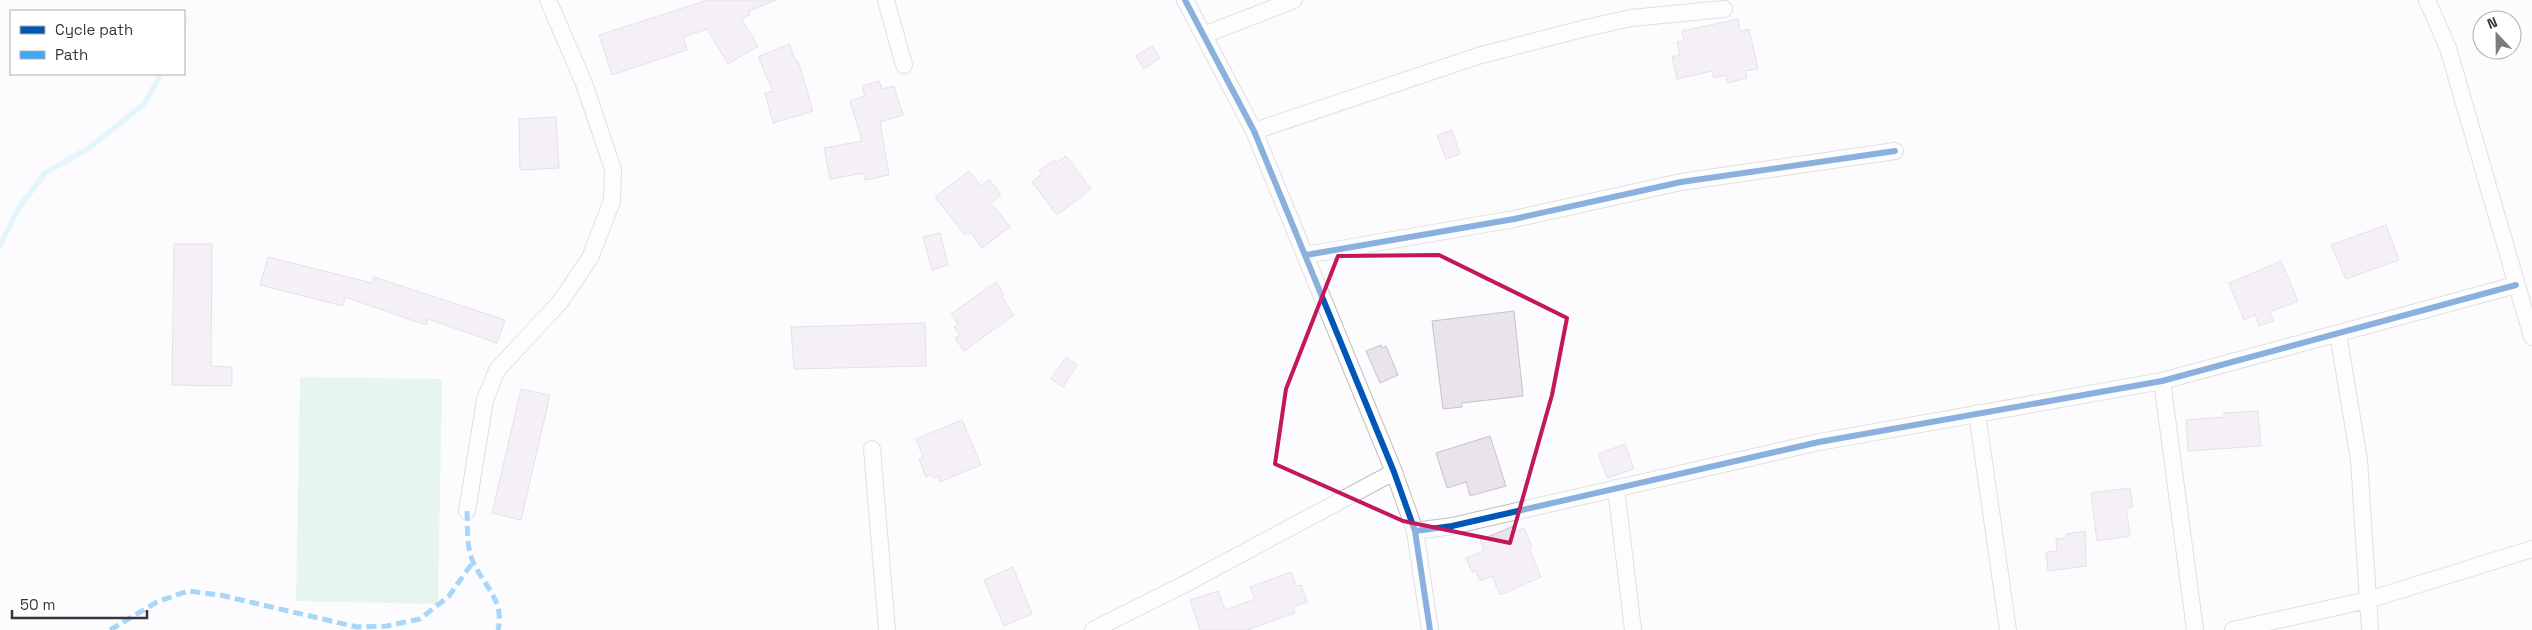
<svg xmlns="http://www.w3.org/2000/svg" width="2532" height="630" font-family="'Space Grotesk',sans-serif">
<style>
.green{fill:#cfeede}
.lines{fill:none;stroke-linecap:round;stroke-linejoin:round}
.stream{stroke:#c9eefc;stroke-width:5.5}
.building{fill:#eae3eb;stroke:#c7c3c8}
.street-casing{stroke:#c1bdc2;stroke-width:18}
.street{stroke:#fffeff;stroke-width:16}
.quiet{stroke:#3fa9f5;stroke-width:5;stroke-dasharray:10 5;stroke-linecap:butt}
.cycleway-casing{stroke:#fff;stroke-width:9}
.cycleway{stroke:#0057b8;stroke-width:6}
.marked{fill:none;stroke:#c2185b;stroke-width:4;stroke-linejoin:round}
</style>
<rect width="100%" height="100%" fill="#fcfbfd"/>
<path class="green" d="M 300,377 L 442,379 L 438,604 L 296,601 Z"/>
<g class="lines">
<path class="stream" d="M 184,24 L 185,20
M 0,245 L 18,209 L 45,173 L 89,148 L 144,104 L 161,74"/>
</g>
<path class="building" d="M 708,0 L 776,0 L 749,11 L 750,15 L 741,18 L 758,46 L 728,64 L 707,29 L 683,37 L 687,50 L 612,75 L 599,35 Z
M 1738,19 L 1740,31 L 1749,29 L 1758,69 L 1745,71 L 1747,78 L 1727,83 L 1726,75 L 1714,78 L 1712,71 L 1677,79 L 1672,57 L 1680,55 L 1677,42 L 1684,41 L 1682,31 Z
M 789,44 L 796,62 L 798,61 L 813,111 L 773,123 L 765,93 L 773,91 L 758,57 Z
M 1152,46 L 1160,58 L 1144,69 L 1136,56 Z
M 879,81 L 882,89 L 894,86 L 903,115 L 880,122 L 889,175 L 865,180 L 864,173 L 830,179 L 824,148 L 862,141 L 850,101 L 865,96 L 862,86 Z
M 556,117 L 559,168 L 520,170 L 519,119 Z
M 1452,130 L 1460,154 L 1446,159 L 1437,135 Z
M 1066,156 L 1091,189 L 1057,215 L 1032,182 L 1041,174 L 1039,171 L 1054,160 L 1056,163 Z
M 969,171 L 981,186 L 989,179 L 1001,195 L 991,203 L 1010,227 L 982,248 L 971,233 L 964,234 L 935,197 Z
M 2386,225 L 2399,260 L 2346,279 L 2331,245 Z
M 940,233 L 948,265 L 932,270 L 923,237 Z
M 174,244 L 212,244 L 211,366 L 232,367 L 232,386 L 172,385 Z
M 268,257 L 372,283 L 374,277 L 505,320 L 497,343 L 428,319 L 426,325 L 345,297 L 343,306 L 260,285 Z
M 2281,261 L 2298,301 L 2270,312 L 2274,321 L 2259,326 L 2255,315 L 2244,320 L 2229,283 Z
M 996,282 L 1004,294 L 1001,296 L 1014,315 L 964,351 L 955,338 L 960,335 L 954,327 L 958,324 L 951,314 Z
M 1514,311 L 1523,396 L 1462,403 L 1462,407 L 1443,409 L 1432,321 Z
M 925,323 L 926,366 L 794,369 L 791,327 Z
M 1381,345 L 1382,348 L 1386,346 L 1398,375 L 1380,383 L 1366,351 Z
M 1066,357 L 1077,365 L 1063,387 L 1051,379 Z
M 521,389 L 550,395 L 521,520 L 492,513 Z
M 2258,411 L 2261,446 L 2188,451 L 2186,420 L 2224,417 L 2224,413 Z
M 962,420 L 981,465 L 940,482 L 938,476 L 934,478 L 932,474 L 926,477 L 919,459 L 923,457 L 916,439 Z
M 1490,436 L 1506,486 L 1470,496 L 1466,482 L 1447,488 L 1436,453 Z
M 1625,444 L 1634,469 L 1607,478 L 1598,454 Z
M 2130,488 L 2133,507 L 2126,508 L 2130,536 L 2097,541 L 2091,493 Z
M 1514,526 L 1516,531 L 1524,528 L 1532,547 L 1529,548 L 1541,577 L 1500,595 L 1492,576 L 1480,581 L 1476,571 L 1472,572 L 1466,558 L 1484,551 L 1480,540 Z
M 2085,531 L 2086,566 L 2048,571 L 2046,552 L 2057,551 L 2056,539 L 2066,538 L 2066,534 Z
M 1013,567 L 1032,614 L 1004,626 L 984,580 Z
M 1291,572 L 1296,586 L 1301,585 L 1307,602 L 1293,607 L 1295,613 L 1247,630 L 1200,630 L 1190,600 L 1218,591 L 1225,610 L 1255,599 L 1250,587 Z"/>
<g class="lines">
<defs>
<path id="street" d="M 886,0 L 904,65
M 1185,0 L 1254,131 L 1394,472 L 1415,531 L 1430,630
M 2427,0 L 2448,48 L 2532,337
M 1204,35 L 1294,0
M 1254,131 L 1478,56 L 1586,28 L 1631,18 L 1724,9
M 1306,255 L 1514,219 L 1681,182 L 1895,151
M 2338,334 L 2359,460 L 2370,630
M 2162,381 L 2195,630
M 1977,413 L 2008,630
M 872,449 L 887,630
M 1616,488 L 1633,630
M 467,511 L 485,400 L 497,370 L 560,302 L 590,258 L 612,201 L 613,169 L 583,81 L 548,0
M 1415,531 L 1452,526 L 1819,442 L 2162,381 L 2516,285
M 1093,630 L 1183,585 L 1394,472
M 2233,630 L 2368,600 L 2532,549"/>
</defs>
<use href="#street" class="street-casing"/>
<use href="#street" class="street"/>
<path class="quiet" d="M 467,511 C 468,528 466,546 473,562 C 484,586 505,601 498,630
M 110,630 L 157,602 L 188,591 L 220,595 L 357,627 L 387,626 L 420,619 L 449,596 L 473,562"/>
<defs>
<path id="cycleway" d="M 1185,0 L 1254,131 L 1394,472 L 1415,531 L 1430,630
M 1306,255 L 1514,219 L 1681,182 L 1895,151
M 1415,531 L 1452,526 L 1819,442 L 2162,381 L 2516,285"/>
</defs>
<use href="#cycleway" class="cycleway-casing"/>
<use href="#cycleway" class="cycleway"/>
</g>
<path d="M0 0H2532V630H0ZM 1439,255 L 1567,318 L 1552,395 L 1510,543 L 1403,521 L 1275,464 L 1286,389 L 1338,256 Z" fill="#fcfbfd" fill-opacity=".55" fill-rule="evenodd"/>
<path class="marked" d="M 1439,255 L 1567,318 L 1552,395 L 1510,543 L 1403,521 L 1275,464 L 1286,389 L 1338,256 Z"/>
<rect x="10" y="10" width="175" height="65" fill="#ffffff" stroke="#b0aeb1"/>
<rect x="20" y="26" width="25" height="8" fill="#0057b8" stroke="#b0aeb1"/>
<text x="55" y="35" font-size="15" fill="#3a343c">Cycle path</text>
<rect x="20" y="51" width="25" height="8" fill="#3fa9f5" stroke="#b0aeb1"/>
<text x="55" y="60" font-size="15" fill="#3a343c">Path</text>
<g transform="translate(2497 35) rotate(338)"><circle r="24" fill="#ffffff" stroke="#b0aeb1"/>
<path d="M0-4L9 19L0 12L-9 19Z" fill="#7e7a80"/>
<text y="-8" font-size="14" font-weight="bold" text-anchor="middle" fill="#3a343c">N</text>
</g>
<path d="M12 610v8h135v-8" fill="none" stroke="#3a343c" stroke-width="2.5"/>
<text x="20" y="610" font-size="15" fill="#3a343c" stroke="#ffffff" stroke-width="4" paint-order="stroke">50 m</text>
</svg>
